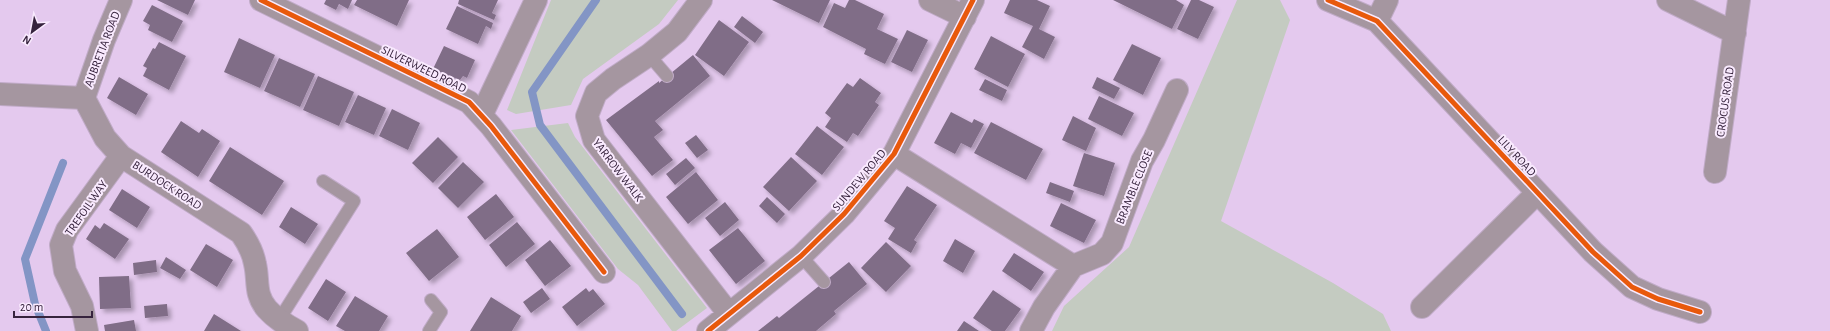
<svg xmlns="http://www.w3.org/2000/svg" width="1830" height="331" font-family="'Alegreya Sans',sans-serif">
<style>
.green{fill:#c4cbc1}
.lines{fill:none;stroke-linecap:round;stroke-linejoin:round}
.stream{stroke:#8395c5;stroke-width:8}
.building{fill:#806d87;filter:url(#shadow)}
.lane-casing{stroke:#c0abc7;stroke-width:14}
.street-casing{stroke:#c0abc7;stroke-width:24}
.lane{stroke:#a596a0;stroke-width:12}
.street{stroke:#a596a0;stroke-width:22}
.cycleway-casing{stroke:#f9eafe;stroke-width:8}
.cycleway{stroke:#e8590c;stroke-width:5}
.labels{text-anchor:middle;stroke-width:4;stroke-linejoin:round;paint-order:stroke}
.street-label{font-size:12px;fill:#36233d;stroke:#f9eafe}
</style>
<defs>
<filter id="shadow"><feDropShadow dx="3.5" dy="3.5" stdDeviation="2" flood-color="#0004"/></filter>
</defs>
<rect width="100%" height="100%" fill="#e4c9ee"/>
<path class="green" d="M 551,0 L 678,0 L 659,24 L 583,79 L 571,105 L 516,114 L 507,110 Z
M 1237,0 L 1280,0 L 1290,20 L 1221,221 L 1333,283 L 1383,314 L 1391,331 L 1052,331 L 1064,306 L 1129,247 Z
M 568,123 L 575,137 L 707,308 L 676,331 L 672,331 L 638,285 L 618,269 L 511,130 Z"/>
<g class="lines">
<path class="stream" d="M 596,0 L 532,92 L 540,125 L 682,314
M 46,331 L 35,304 L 25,259 L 63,163"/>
</g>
<path class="building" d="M 157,0 L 195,0 L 188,15 Z
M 326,0 L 352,0 L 348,9 L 339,4 L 336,10 L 324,4 Z
M 357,0 L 409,0 L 397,26 L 354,5 Z
M 459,0 L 498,0 L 492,13 L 496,15 L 494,20 L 458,4 Z
M 772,0 L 830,0 L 819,23 Z
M 849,0 L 855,0 L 884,14 L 877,29 L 898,39 L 885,64 L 864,54 L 866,49 L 823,27 L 834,3 L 845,8 Z
M 1010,0 L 1037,0 L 1050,6 L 1039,29 L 1055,37 L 1044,59 L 1022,47 L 1033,26 L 1004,13 Z
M 1113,0 L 1176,0 L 1184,5 L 1172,29 Z
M 1191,0 L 1199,0 L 1214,7 L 1198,39 L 1177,29 Z
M 152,5 L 183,21 L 172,42 L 148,30 L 150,25 L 143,21 Z
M 457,6 L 493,23 L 491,29 L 486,26 L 478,44 L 446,29 Z
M 742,16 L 763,32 L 755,43 L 734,27 Z
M 719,20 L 749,42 L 724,76 L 695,55 Z
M 907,30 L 928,40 L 912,72 L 891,62 Z
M 991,36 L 1025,54 L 1008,87 L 974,69 Z
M 239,38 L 275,55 L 260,88 L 224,72 Z
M 159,42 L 186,56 L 169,90 L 143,76 L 147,68 L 143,66 L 153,48 L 155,49 Z
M 1132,44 L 1161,58 L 1143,95 L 1113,80 Z
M 444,46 L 475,60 L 467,78 L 463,76 L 460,80 L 433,69 Z
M 693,55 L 710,76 L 655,121 L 663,130 L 654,137 L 673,160 L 652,176 L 606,120 L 659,81 L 659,83 Z
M 279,58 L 315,74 L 300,107 L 264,91 Z
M 318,76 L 354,92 L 339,126 L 303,110 Z
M 119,77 L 148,94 L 136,115 L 107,98 Z
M 1097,77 L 1120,88 L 1114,99 L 1092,88 Z
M 860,78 L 881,93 L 875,102 L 879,105 L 858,136 L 853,133 L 847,142 L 825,127 L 831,118 L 825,113 L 847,83 L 853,87 Z
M 985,79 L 1007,90 L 1002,101 L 979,90 Z
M 358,95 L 386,108 L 374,135 L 345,122 Z
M 1099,96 L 1134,113 L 1122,136 L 1088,119 Z
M 392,109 L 420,123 L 408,150 L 379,136 Z
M 951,112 L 972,123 L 974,119 L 984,124 L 971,148 L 961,143 L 955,154 L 934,143 Z
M 1073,116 L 1096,128 L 1086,151 L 1062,140 Z
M 181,121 L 199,133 L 202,129 L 220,141 L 198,177 L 161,152 Z
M 991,122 L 1043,149 L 1026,180 L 974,153 Z
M 817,126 L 844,147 L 822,175 L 795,154 Z
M 696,135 L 708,150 L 697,158 L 685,143 Z
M 438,137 L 458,157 L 433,183 L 412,163 Z
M 230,147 L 284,181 L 262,215 L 209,181 Z
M 1084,153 L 1115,163 L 1104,196 L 1073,186 Z
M 791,157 L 817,181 L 789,211 L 763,187 Z
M 686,158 L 695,168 L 675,185 L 666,174 Z
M 463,162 L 484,182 L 458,208 L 438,188 Z
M 696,172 L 718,200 L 688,224 L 666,197 Z
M 1050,182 L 1074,191 L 1070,202 L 1046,193 Z
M 907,186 L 937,205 L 914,240 L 917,242 L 911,253 L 888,239 L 895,228 L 884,221 Z
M 122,189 L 150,207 L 137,228 L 109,210 Z
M 496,194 L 514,217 L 485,240 L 467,217 Z
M 767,197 L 785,214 L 777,223 L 759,206 Z
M 725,202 L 739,220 L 720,236 L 705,218 Z
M 1061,203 L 1096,220 L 1084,243 L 1050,226 Z
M 291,207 L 318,224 L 305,244 L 279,227 Z
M 517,222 L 535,244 L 506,267 L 489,245 Z
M 104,223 L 129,239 L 115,259 L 86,239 L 95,225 L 100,229 Z
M 738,228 L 765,261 L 736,284 L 709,250 Z
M 437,229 L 459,257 L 429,281 L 406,253 Z
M 955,239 L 975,251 L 963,273 L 943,261 Z
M 550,240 L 571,266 L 545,286 L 525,260 Z
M 886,242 L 911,266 L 886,292 L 861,268 Z
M 206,244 L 233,260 L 217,287 L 190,270 Z
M 1014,253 L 1044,272 L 1031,291 L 1002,271 Z
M 166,257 L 186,270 L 180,279 L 160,268 Z
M 156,260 L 157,272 L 134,275 L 133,263 Z
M 849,262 L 867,284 L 834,311 L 836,314 L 816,331 L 758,331 L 777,316 L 779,318 Z
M 129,276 L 131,308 L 100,309 L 99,277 Z
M 326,279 L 346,292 L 328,321 L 308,308 Z
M 542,288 L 550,299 L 531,313 L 523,302 Z
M 586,288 L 589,292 L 593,289 L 605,304 L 577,326 L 562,307 Z
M 993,290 L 1021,309 L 1005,331 L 992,331 L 973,318 Z
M 355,296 L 388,316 L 379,331 L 345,331 L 336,326 Z
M 491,297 L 521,316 L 512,331 L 470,331 Z
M 167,304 L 168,316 L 145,318 L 144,306 Z
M 214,314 L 241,331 L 204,331 Z
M 134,320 L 136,331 L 105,331 L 104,325 Z
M 964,321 L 979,331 L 957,331 Z"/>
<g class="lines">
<defs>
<path id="lane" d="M 649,55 L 667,76
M 801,256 L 824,282
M 279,320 L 354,201 L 323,181
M 429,331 L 441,312 L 431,300"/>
<path id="street" d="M 261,0 L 469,102 L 491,126 L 604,272
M 701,0 L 677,32 L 649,55 L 613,79 L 596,93 L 587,116 L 594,140 L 729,314
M 930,0 L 965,17
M 1328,0 L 1377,21 L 1593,252 L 1632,287 L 1658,299 L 1700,312
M 1668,0 L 1735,33
M 1377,21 L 1387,0
M 0,94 L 84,98
M 84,98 L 105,138 L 121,156 L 241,233 C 248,243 253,252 255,264 C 259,280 254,294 267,309 C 275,318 286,325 297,331
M 84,98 L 104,40 L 121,0
M 482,114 L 536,0
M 894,154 L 1073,266 L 1044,307 L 1031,331
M 1715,172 L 1739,0
M 1073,266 L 1102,254 L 1112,243 L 1142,161 L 1154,140 L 1177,90
M 1422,307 L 1537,193
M 87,331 L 82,306 L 65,271 L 61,245 L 67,230 L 121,156
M 708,331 L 801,256 L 844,214 L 894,154 L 973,0"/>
</defs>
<use href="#lane" class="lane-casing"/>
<use href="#street" class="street-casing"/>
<use href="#lane" class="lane"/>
<use href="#street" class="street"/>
<defs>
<path id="cycleway" d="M 261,0 L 469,102 L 491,126 L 604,272
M 1328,0 L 1377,21 L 1593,252 L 1632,287 L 1658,299 L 1700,312
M 708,331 L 801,256 L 844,214 L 894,154 L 973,0"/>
</defs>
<use href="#cycleway" class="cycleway-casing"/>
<use href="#cycleway" class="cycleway"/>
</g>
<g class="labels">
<g class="street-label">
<text transform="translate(102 49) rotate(-69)" y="4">AUBRETIA ROAD</text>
<text transform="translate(424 69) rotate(26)" y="4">SILVERWEED ROAD</text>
<text transform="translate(1725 102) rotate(-82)" y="4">CROCUS ROAD</text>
<text transform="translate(1517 156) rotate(47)" y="4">LILY ROAD</text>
<text transform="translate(618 170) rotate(53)" y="4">YARROW WALK</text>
<text transform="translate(859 180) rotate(-50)" y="4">SUNDEW ROAD</text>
<text transform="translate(167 185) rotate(33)" y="4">BURDOCK ROAD</text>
<text transform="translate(1134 187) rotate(-68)" y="4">BRAMBLE CLOSE</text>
<text transform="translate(86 208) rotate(-55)" y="4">TREFOIL WAY</text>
</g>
</g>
<g transform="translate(32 32) rotate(212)" stroke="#f9eafe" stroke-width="3" paint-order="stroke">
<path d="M0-3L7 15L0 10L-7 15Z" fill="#36233d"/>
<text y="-6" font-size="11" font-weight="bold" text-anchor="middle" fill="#36233d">N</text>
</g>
<path d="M14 311v6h78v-6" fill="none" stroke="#36233d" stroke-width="2"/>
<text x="20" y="311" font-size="12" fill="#36233d" stroke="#f9eafe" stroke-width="3" paint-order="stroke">20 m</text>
</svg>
